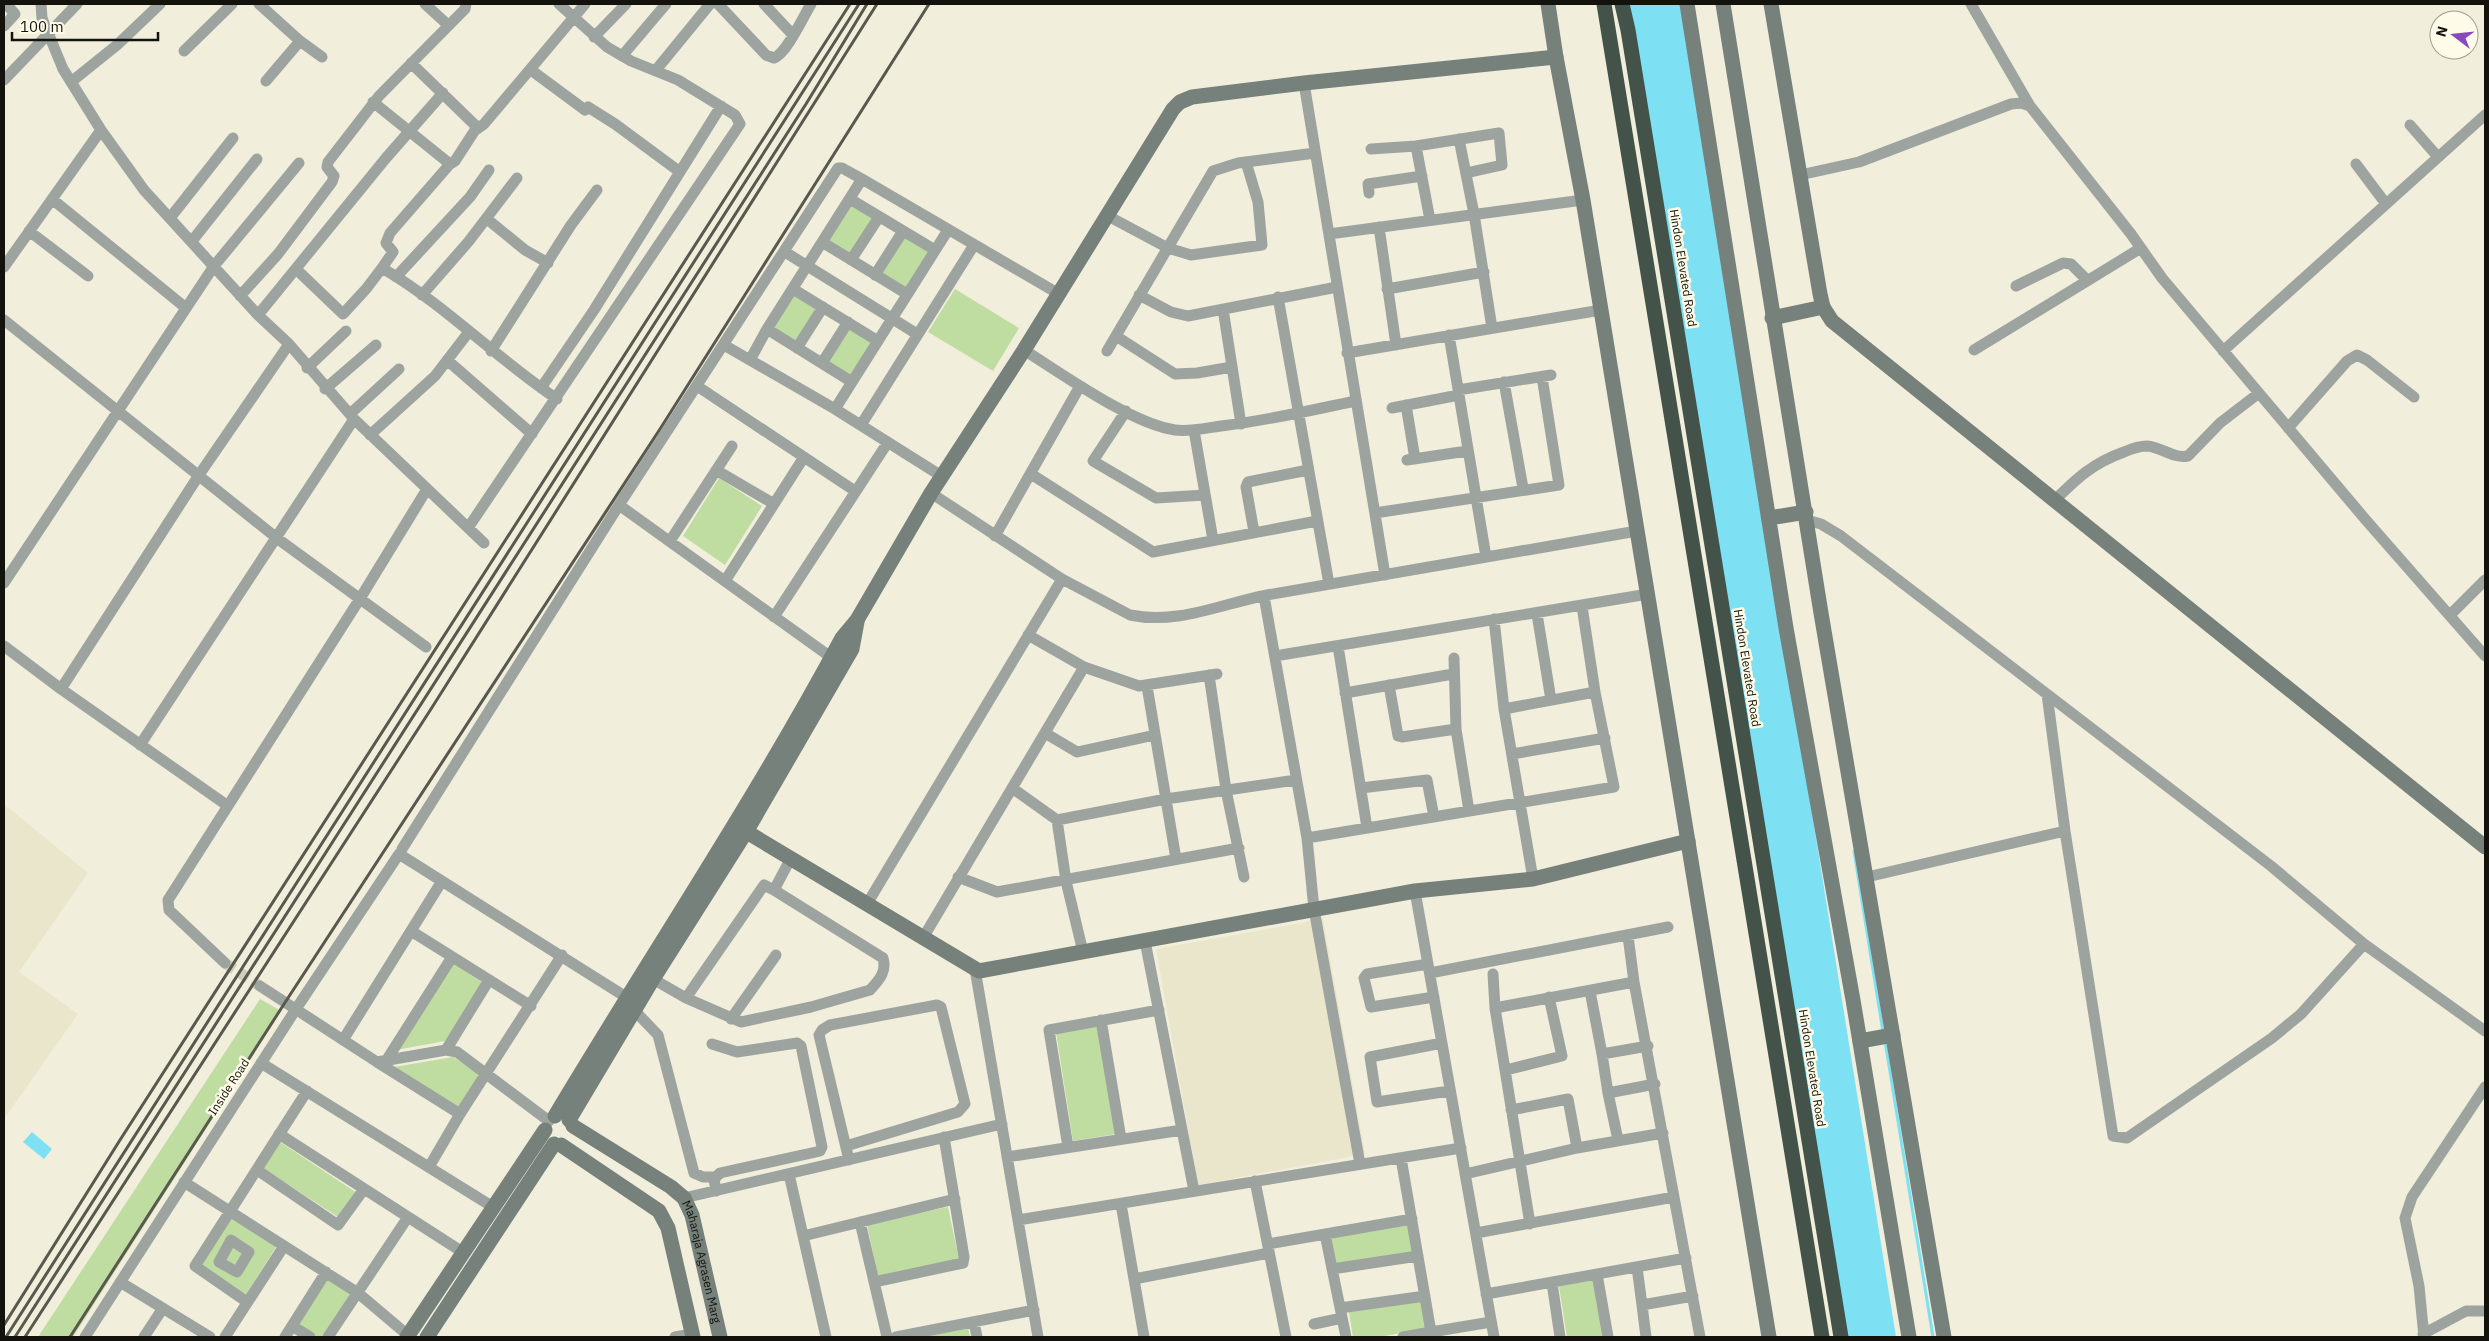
<svg xmlns="http://www.w3.org/2000/svg" width="2489" height="1341" font-family="'IBM Plex Sans',sans-serif">
<style>
.built{fill:#eae6cc}
.green{fill:#bfdca1}
.water{fill:#7ee1f3}
.lines{fill:none;stroke-linecap:round;stroke-linejoin:round}
.stream{stroke:#7ee1f3;stroke-width:3}
.street-tunnel{stroke:#d0cdbd;stroke-width:11;stroke-dasharray:11 5.5;stroke-linecap:butt}
.street{stroke:#9da4a0;stroke-width:11}
.secondary{stroke:#76817b;stroke-width:15}
.highway{stroke:#44534a;stroke-width:15}
.rail{stroke:#59584e;stroke-width:3}
.labels{text-anchor:middle;stroke-width:5;stroke-linejoin:round;paint-order:stroke}
.street-label{font-size:12px;fill:#13120c;stroke:#fefbe9}
</style>
<rect width="100%" height="100%" fill="#f1eedc"/>
<path class="built" d="M 4,804 L 88,873 L 19,972 L 78,1014 L 4,1119 Z
M 1323,919 L 1365,1154 L 1198,1185 L 1156,949 Z"/>
<path class="green" d="M 851,203 L 875,219 L 852,255 L 828,239 Z
M 904,237 L 928,252 L 905,288 L 881,273 Z
M 955,289 L 1019,328 L 993,371 L 928,332 Z
M 794,293 L 818,308 L 795,344 L 771,329 Z
M 849,326 L 873,341 L 850,377 L 826,362 Z
M 719,478 L 762,506 L 725,565 L 683,536 Z
M 453,963 L 483,983 L 445,1041 L 396,1050 Z
M 260,999 L 281,1011 L 73,1337 L 38,1337 Z
M 1098,1025 L 1116,1134 L 1073,1141 L 1056,1032 Z
M 453,1057 L 481,1075 L 460,1109 L 394,1067 Z
M 277,1140 L 357,1193 L 341,1219 L 260,1166 Z
M 948,1207 L 959,1260 L 878,1277 L 867,1224 Z
M 230,1217 L 276,1247 L 245,1296 L 198,1265 Z
M 1409,1223 L 1414,1252 L 1335,1265 L 1331,1237 Z
M 327,1278 L 354,1295 L 327,1337 L 318,1337 L 297,1324 Z
M 1594,1280 L 1603,1337 L 1567,1337 L 1559,1286 Z
M 1422,1300 L 1427,1329 L 1377,1337 L 1353,1337 L 1349,1312 Z
M 968,1328 L 970,1337 L 924,1337 Z"/>
<path class="water" d="M 1625,4 L 1684,4 L 1715,208 L 1896,1337 L 1842,1337 Z
M 32,1132 L 52,1149 L 44,1159 L 23,1142 Z"/>
<g class="lines">
<path class="stream" d="M 1854,851 L 1883,1032
M 1885,1041 L 1933,1337"/>
<path class="street-tunnel" d="M 225,963 L 260,986"/>
<path class="street" d="M 41,4 L 42,18 L 63,69 L 101,130 L 144,190 L 258,315 L 289,344 L 354,419 L 484,543
M 259,4 L 300,41 L 322,57
M 425,4 L 448,25
M 718,4 L 766,55 L 774,58 C 787,53 803,17 811,4
M 764,4 L 793,35
M 1971,4 L 2030,106
M 4,26 L 15,14 L 6,4
M 594,37 L 626,4
M 184,51 L 232,4
M 622,56 L 666,4
M 531,70 L 585,110 L 588,107 L 615,124 L 680,172
M 656,70 L 710,4
M 4,80 L 77,4
M 266,81 L 300,41
M 71,82 L 117,45 L 160,4
M 1304,83 L 1385,575
M 373,102 L 450,164 L 455,161 L 477,127 L 411,63
M 2410,125 L 2438,157
M 477,129 L 484,124 L 585,4
M 1459,139 L 1474,214 L 1492,328
M 1416,146 L 1430,220
M 1371,149 L 1416,146 L 1499,133 L 1502,165 L 1466,173
M 450,164 L 390,233 L 386,243 L 393,252 L 382,268 C 444,304 497,359 557,399
M 2356,164 L 2386,204
M 1800,175 L 1859,162 L 2011,104 L 2021,103 L 2030,106 L 2131,234 L 2162,278 L 2365,519 L 2485,656
M 1369,193 L 1368,184 L 1422,176
M 52,199 L 186,308
M 850,199 L 935,250
M 1108,216 L 1168,248 L 1191,255 L 1262,245 L 1258,202 L 1246,162
M 170,218 L 233,138
M 487,219 L 525,250 L 548,263
M 1379,227 L 1396,345
M 29,231 L 88,276
M 1329,234 L 1583,200
M 192,241 L 257,159
M 822,242 L 907,294
M 785,252 L 917,334
M 851,260 L 879,217
M 4,267 L 101,130
M 296,269 L 343,314 L 366,289 L 382,268
M 875,275 L 903,231
M 396,277 L 470,197 L 489,170
M 2016,286 L 2063,263 L 2071,264 L 2087,280
M 793,289 L 878,341
M 1387,289 L 1484,272
M 422,295 L 469,241 L 517,178
M 1139,295 L 1171,312 L 1188,316 L 1337,287
M 240,296 L 278,254 L 332,182 L 334,176 L 327,167 L 328,162 L 379,96 L 465,9 L 466,4
M 1278,297 L 1329,584
M 1223,309 L 1241,424
M 258,315 L 386,158 L 443,93
M 4,320 L 278,539 L 426,647
M 767,329 L 852,382
M 1449,335 L 1486,557
M 1116,336 L 1175,374 L 1197,373 L 1232,367
M 724,345 L 835,409 L 943,477
M 797,348 L 823,307
M 1024,350 C 1062,374 1132,424 1175,430 C 1190,432 1206,428 1221,426 C 1266,421 1311,410 1356,401
M 1974,350 L 2141,248
M 491,351 L 571,225 L 597,190
M 1107,351 L 1213,171 L 1238,163 L 1315,153
M 2223,351 L 2485,115
M 1347,353 L 1601,310
M 447,360 L 532,434
M 750,360 L 767,329 L 862,179
M 822,363 L 848,322
M 307,368 L 346,331
M 1504,382 L 1523,488
M 697,386 L 855,491
M 541,388 L 594,310 L 721,106
M 325,389 L 376,345
M 1458,390 L 1551,375
M 1406,405 L 1415,459
M 1392,408 L 1459,395
M 835,409 L 948,230
M 1126,411 L 1093,461 L 1156,498 L 1205,495
M 350,414 L 399,369
M 861,425 L 974,245
M 2288,428 L 2347,361 L 2357,355 L 2367,360 L 2414,397
M 1194,430 L 1213,540
M 370,435 L 435,376 L 468,333
M 1407,460 L 1467,451
M 716,470 L 774,504
M 1031,474 L 1153,552 L 1317,521
M 931,493 L 1062,579 L 1130,615 C 1177,625 1221,604 1267,595 C 1390,573 1514,553 1637,531
M 2054,501 C 2077,478 2093,463 2124,452 C 2131,449 2139,446 2147,446 C 2162,447 2173,459 2188,456 L 2220,423 L 2259,393
M 619,505 L 832,658
M 1375,513 L 1559,485 L 1542,377
M 1807,520 L 1821,524 L 1841,536 L 2271,866 L 2364,944 L 2485,1031
M 468,528 L 740,124 L 735,115 L 678,80 L 631,61 L 607,47 L 559,4
M 1254,532 L 1246,487 L 1248,482 L 1308,470
M 995,536 L 1080,386
M 670,541 L 732,446
M 725,581 L 804,457
M 4,583 L 214,266 L 299,163
M 1264,596 L 1307,838 L 1314,909 L 1360,1164
M 1537,614 L 1551,700
M 2450,615 L 2485,580
M 774,617 L 888,442
M 1494,619 L 1504,709 L 1533,879
M 1028,635 L 1084,667 L 1139,686 L 1217,674
M 4,646 L 61,689 L 228,806
M 1338,646 L 1367,828
M 1275,656 L 1648,594
M 1454,658 L 1456,729 L 1469,811
M 1209,675 L 1226,790 L 1244,877
M 1389,685 L 1398,736 L 1402,737 L 1456,729
M 1147,686 L 1176,859
M 61,689 L 199,475 L 289,344
M 1345,693 L 1453,674
M 2047,694 L 2065,831 L 2113,1136 L 2127,1138 L 2272,1038 L 2301,1014 L 2364,944
M 1504,709 L 1595,692
M 1045,733 L 1077,752 L 1155,735
M 140,745 L 354,419
M 1512,754 L 1605,738
M 1012,788 L 1057,820 L 1166,799 L 1296,780
M 1361,788 L 1427,780 L 1434,817
M 1057,820 L 1066,881 L 1083,952
M 1307,838 L 1614,787 L 1595,692 L 1582,606
M 402,849 L 619,505 L 838,168 L 842,168 L 862,179 L 1059,294
M 958,877 L 997,892 L 1239,848
M 1867,877 L 2065,831
M 1415,891 L 1494,1337
M 867,904 L 1062,579
M 411,931 L 531,1006
M 1628,936 L 1634,982
M 923,938 L 1084,667
M 1145,941 L 1194,1191
M 225,963 L 169,910 L 168,900 L 361,597 L 427,489
M 1428,964 L 1367,974 L 1364,978 L 1371,1007 L 1434,997
M 975,969 L 1038,1337
M 1430,973 L 1668,927
M 1493,974 L 1495,1008 L 1530,1224
M 653,979 L 686,998 L 764,885 L 774,890 L 791,858
M 260,986 L 377,1062 L 446,1050 L 457,1052 L 549,1121
M 1590,991 L 1602,1054 L 1648,1046
M 686,998 L 741,1022 L 811,1007 L 870,990 C 879,980 887,972 883,958 L 774,890
M 1495,1008 L 1634,982 L 1700,1337
M 634,1010 L 658,1035 L 694,1173 L 703,1177 L 715,1177
M 731,1019 L 776,955
M 1101,1020 L 1121,1139
M 343,1040 L 442,881
M 1442,1043 L 1370,1057 L 1377,1102 L 1449,1091
M 712,1044 L 737,1052 L 797,1043 L 801,1046 L 822,1147 L 820,1151 L 816,1152 L 720,1173 L 714,1179 L 716,1191
M 446,1050 L 489,980
M 1602,1054 L 1608,1093
M 386,1061 L 452,957
M 377,1062 L 460,1114
M 261,1063 L 493,1207
M 1506,1070 L 1562,1056 L 1549,997
M 1511,1110 L 1568,1099 L 1577,1148
M 279,1134 L 464,1253
M 1618,1140 L 1608,1093 L 1655,1084
M 846,1146 L 958,1112 L 965,1104 L 941,1007 L 937,1005 L 830,1025 L 822,1030 L 819,1035 L 849,1160
M 1068,1147 L 1049,1030 L 1159,1010
M 1007,1157 L 1182,1130
M 1401,1158 L 1431,1332 L 1403,1337
M 429,1167 L 460,1114 L 562,955
M 257,1170 L 338,1225 L 364,1189
M 789,1174 L 826,1337
M 1465,1174 L 1577,1148 L 1663,1133
M 1255,1181 L 1286,1337
M 184,1182 L 358,1293 L 410,1337
M 684,1198 L 1002,1124
M 1121,1204 L 1144,1337
M 1018,1220 L 1461,1148
M 860,1222 L 887,1337
M 1476,1233 L 1674,1197
M 1325,1234 L 1346,1337
M 803,1236 L 955,1199
M 231,1240 L 249,1252 L 237,1272 L 219,1262 Z
M 1268,1244 L 1412,1219
M 1637,1267 L 1642,1305 L 1693,1296
M 1332,1269 L 1418,1256
M 1597,1274 L 1608,1337
M 1134,1279 L 1269,1253
M 120,1282 L 210,1337
M 874,1282 L 963,1263 L 964,1257 L 944,1137
M 1552,1283 L 1560,1337
M 1486,1294 L 1686,1258
M 247,1302 L 195,1266 L 307,1091
M 1642,1305 L 1646,1337
M 1340,1308 L 1425,1296
M 974,1322 L 977,1337
M 1314,1324 L 1342,1318
M 292,1326 L 310,1337
M 1431,1332 L 1491,1322
M 2423,1334 L 2466,1311 L 2485,1311
M 85,1337 L 296,1009 L 399,854 L 626,997
M 144,1337 L 163,1308
M 225,1337 L 284,1246
M 285,1337 L 326,1272
M 328,1337 L 408,1217
M 675,1337 L 692,1334
M 896,1337 L 1034,1310
M 2424,1337 L 2419,1286 L 2405,1218 L 2412,1197 L 2485,1087"/>
<g class="secondary">
<path d="M 1548,4 L 1556,57 L 1583,200 L 1769,1337"/>
<path d="M 1687,4 L 1786,628 L 1853,1000 L 1909,1337"/>
<path d="M 1723,4 L 1821,613 L 1944,1337"/>
<path d="M 1771,4 L 1820,294 L 1823,307 L 1832,321 L 2485,847"/>
<path d="M 1772,318 L 1823,307"/>
<path d="M 1769,518 L 1806,512"/>
<path d="M 735,825 L 979,971 L 1415,891 L 1533,879 L 1688,841"/>
<path d="M 1860,1041 L 1893,1035"/>
<path d="M 555,1116 C 650,957 754,802 842,638 L 857,620 L 931,493 L 1024,350 L 1173,109 L 1180,102 L 1192,97 L 1304,83 L 1556,57"/>
<path d="M 569,1120 L 653,979 L 746,832 L 852,649 L 857,622"/>
<path id="s1" d="M 573,1126 L 671,1187 L 684,1198 L 692,1215 L 720,1337"/>
<path d="M 561,1145 L 659,1211 L 668,1228 L 693,1337"/>
<path d="M 407,1337 L 545,1130"/>
<path d="M 427,1337 L 554,1144"/>
</g>
<path class="highway" d="M 1604,4 L 1822,1337
M 1622,4 L 1628,30 L 1841,1337"/>
<path class="rail" d="M 4,1325 L 120,1140 L 850,4
M 6,1337 L 859,4
M 15,1337 L 806,104 L 867,4
M 25,1337 L 431,709 L 877,4
M 70,1337 L 286,1001 L 660,429 L 929,4"/>
</g>
<g class="labels">
<g class="street-label">
<text transform="translate(1683 268) rotate(81)" y="4">Hindon Elevated Road</text>
<text transform="translate(1747 668) rotate(81)" y="4">Hindon Elevated Road</text>
<text transform="translate(1812 1068) rotate(81)" y="4">Hindon Elevated Road</text>
<text transform="translate(229 1087) rotate(-57)" y="4">Inside Road</text>
<text dy="4" stroke="none"><textPath href="#s1" startOffset="199">Maharaja Agrasen Marg</textPath></text>
</g>
</g>
<rect width="2489" height="1341" fill="none" stroke="#13120c" stroke-width="10"/>
<g transform="translate(2454 35) rotate(286)"><circle r="24" fill="#fefbe9" stroke="#a09e91"/>
<path d="M0-4L9 19L0 12L-9 19Z" fill="#8849bf"/>
<text y="-8" font-size="14" font-weight="bold" text-anchor="middle" fill="#13120c">N</text>
</g>
<path d="M12 32v8h146v-8" fill="none" stroke="#13120c" stroke-width="2.5"/>
<text x="20" y="32" font-size="15" fill="#13120c" stroke="#fefbe9" stroke-width="4" paint-order="stroke">100 m</text>
</svg>
